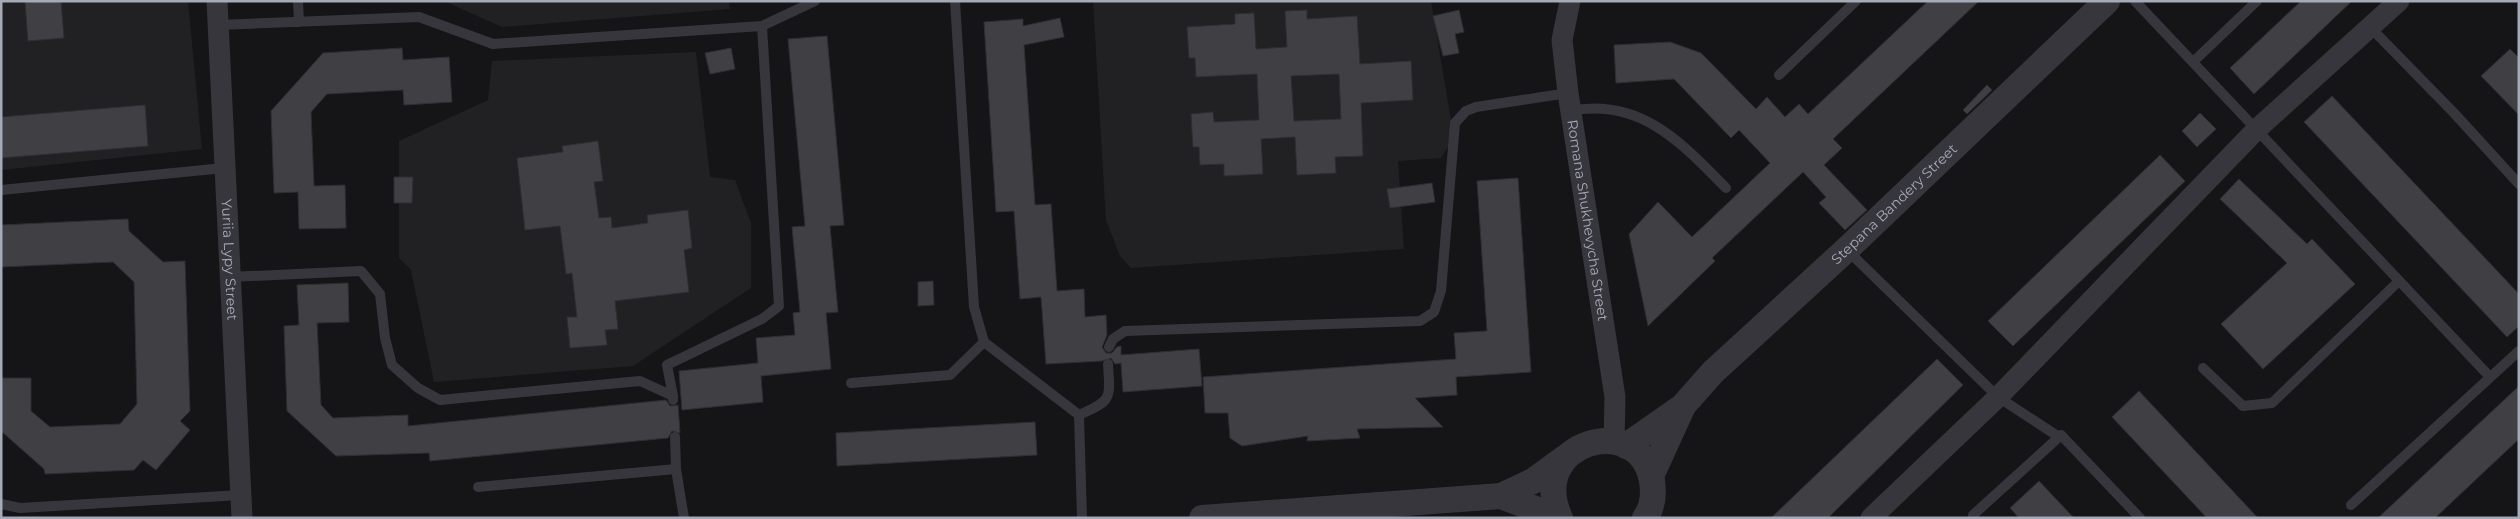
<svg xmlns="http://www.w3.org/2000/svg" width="2520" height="519" font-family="Montserrat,sans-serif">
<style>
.built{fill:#212124}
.building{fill:#3f3f44;stroke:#2f2f33;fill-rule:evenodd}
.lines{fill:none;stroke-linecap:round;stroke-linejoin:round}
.service{stroke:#36363c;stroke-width:10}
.minor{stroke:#36363c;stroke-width:21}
.tertiary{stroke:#36363c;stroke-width:26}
.labels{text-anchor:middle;stroke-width:4;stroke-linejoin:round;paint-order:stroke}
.street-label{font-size:14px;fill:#a6a9b8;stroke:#101012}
</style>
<rect width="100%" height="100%" fill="#151517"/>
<path class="built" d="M 1,1 L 188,1 L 202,149 L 1,170 Z
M 444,1 L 729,1 L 730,9 L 502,27 Z
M 1093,1 L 1431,1 L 1454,138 L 1441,158 L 1398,161 L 1404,249 L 1131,268 L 1120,256 L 1106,220 Z
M 696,52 L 710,177 L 735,180 L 751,223 L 751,288 L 633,366 L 434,382 L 411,270 L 399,258 L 399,141 L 488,100 L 492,61 Z"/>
<path class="building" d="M 25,1 L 61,1 L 64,38 L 28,41 Z
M 1928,1 L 1979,1 L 1833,139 L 1842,148 L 1824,165 L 1867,210 L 1845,230 L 1819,203 L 1826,197 L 1803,172 L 1712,258 L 1715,261 L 1648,326 L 1629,234 L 1658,202 L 1692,237 L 1770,163 L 1739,130 L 1731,138 L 1674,79 L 1616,83 L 1614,45 L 1670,42 L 1701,53 L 1756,109 L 1767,97 L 1785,117 L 1799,104 L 1808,114 Z
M 2301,1 L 2352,1 L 2254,94 L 2230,68 Z
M 1307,10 L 1307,19 L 1357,16 L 1360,64 L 1411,61 L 1413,100 L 1361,103 L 1363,156 L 1335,157 L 1336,173 L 1297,175 L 1295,137 L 1261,139 L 1263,174 L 1224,176 L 1224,164 L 1200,165 L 1199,147 L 1193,147 L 1191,114 L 1213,112 L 1214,122 L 1259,120 L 1257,74 L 1196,77 L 1195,58 L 1189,58 L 1187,27 L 1235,24 L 1235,14 L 1254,13 L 1256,49 L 1287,47 L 1285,11 ZM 1339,74 L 1341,119 L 1294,121 L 1291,76 Z
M 1459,10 L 1464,32 L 1455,34 L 1459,53 L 1443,56 L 1433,16 Z
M 1060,18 L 1064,37 L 1024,45 L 1035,205 L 1051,204 L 1057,291 L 1084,289 L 1085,317 L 1106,315 L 1107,335 L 1102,347 L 1106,353 L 1112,353 L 1117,347 L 1121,346 L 1121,355 L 1199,349 L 1202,386 L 1123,392 L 1121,363 L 1115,364 L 1111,358 L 1102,361 L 1046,364 L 1041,297 L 1020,299 L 1014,211 L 996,212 L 984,22 L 1023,19 L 1023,26 Z
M 827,36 L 844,225 L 830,226 L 838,312 L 826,313 L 831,369 L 761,376 L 763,402 L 682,410 L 679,371 L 758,363 L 756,338 L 795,335 L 793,313 L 800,312 L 792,227 L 805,226 L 788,39 Z
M 402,48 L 403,60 L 449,57 L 452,102 L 404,105 L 403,90 L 327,94 L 311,112 L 314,186 L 345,185 L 346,228 L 299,229 L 298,192 L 274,193 L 271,111 L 323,53 Z
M 731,48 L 735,69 L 710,74 L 705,53 Z
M 2510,49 L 2519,58 L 2519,115 L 2481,76 Z
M 1987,85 L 1992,90 L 1967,114 L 1963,110 Z
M 2332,96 L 2519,294 L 2519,326 L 2507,337 L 2304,122 Z
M 145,105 L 148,146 L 1,158 L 1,117 Z
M 2200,113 L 2216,129 L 2197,147 L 2182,131 Z
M 598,141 L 603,181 L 594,182 L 599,218 L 611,217 L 612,228 L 648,223 L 647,215 L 688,210 L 692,248 L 684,250 L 689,292 L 615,301 L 618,329 L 605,330 L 607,345 L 570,348 L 567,317 L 577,317 L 572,273 L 566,274 L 560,226 L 525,230 L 517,158 L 563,152 L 562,146 Z
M 2160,155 L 2185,181 L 2013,346 L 1988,321 Z
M 394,177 L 413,177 L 412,203 L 394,203 Z
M 1518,178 L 1531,372 L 1456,377 L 1457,395 L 1415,398 L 1443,427 L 1357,429 L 1360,438 L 1307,441 L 1308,436 L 1242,446 L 1230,438 L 1228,413 L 1205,413 L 1203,377 L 1456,359 L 1454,333 L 1487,331 L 1477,181 Z
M 2239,179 L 2307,244 L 2312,239 L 2355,284 L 2263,369 L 2221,324 L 2287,263 L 2220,199 Z
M 1432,183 L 1435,202 L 1390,208 L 1387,189 Z
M 128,219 L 129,231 L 163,262 L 185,261 L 190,411 L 180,421 L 190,430 L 156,470 L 143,460 L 134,470 L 45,474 L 44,469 L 1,431 L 1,378 L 31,378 L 31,411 L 50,427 L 120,424 L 137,404 L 134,282 L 113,262 L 1,267 L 1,225 Z
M 933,281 L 934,305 L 918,306 L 918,282 Z
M 348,283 L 349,322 L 317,323 L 321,405 L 333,418 L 408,415 L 408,426 L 666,400 L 670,406 L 678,405 L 680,433 L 672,431 L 668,438 L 430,461 L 429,453 L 336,456 L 287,411 L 284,326 L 299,325 L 297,285 Z
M 1937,359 L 1963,385 L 1828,518 L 1771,518 Z
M 2519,386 L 2519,439 L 2435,518 L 2378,518 Z
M 2139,391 L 2258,518 L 2207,518 L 2112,417 Z
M 1035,422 L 1037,455 L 837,466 L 836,433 Z
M 2039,481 L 2074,518 L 2019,518 L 2010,508 Z"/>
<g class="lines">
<path class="service" d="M 298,1 L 299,22
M 955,1 L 974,307 L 984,342 L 1079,415 L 1082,518
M 2135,1 L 2490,377
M 219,25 L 419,17 L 493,44 L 762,26 L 815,1
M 2370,27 L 2454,113 L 2519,184
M 2193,62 L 2257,1
M 1779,75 L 1856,1
M 1570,111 C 1640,97 1682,143 1726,188
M 1,190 L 224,168
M 1847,250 L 1998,397 L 2059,437 L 1973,515
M 230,277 L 361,271 L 380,294 L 385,338 L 392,365 L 418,388 L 440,400 L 640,381 L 673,396 L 673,400
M 1109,347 L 1113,339 L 1125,331 L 1420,321 L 1434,312 L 1441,291 L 1455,123 L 1466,111 L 1476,107 L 1568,93
M 2203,368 L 2243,406 L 2272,403 L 2399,281
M 851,383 L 950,375 L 984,342
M 673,396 L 667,365 L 762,319 L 779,306 L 762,26
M 1079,415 C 1113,400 1110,399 1108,364
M 675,437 L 676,469 L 684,518
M 2059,437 L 2061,435 L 2140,518
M 478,487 L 676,469
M 1,504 L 20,508 L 241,495
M 2351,505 L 2519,351"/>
<g class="minor">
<path id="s1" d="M 217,1 L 242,518"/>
<path id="s2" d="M 1570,1 L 1562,40 L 1568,93 L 1615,397 L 1614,442"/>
<path d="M 1871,518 L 1998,397 L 2257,129 L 2399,1"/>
</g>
<g class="tertiary">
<path id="s3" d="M 1626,446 L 1682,407 L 1713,372 L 1846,250 L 2107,1"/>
<path d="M 1651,476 L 1682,408"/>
<path d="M 1501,496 L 1559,518"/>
<path d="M 1202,518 L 1501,496 L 1533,481 L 1566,457"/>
<path d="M 1560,518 C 1525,441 1640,410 1652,481 C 1654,494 1653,507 1645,518"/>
</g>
</g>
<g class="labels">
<g class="street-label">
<text dy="5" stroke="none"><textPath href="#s3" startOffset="362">Stepana Bandery Street</textPath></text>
<text dy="5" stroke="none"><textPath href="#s2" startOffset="222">Romana Shukhevycha Street</textPath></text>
<text dy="5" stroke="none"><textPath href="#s1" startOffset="259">Yuriia Lypy Street</textPath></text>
</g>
</g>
<rect width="2520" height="519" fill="none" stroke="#a6a9b8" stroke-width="5"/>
</svg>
